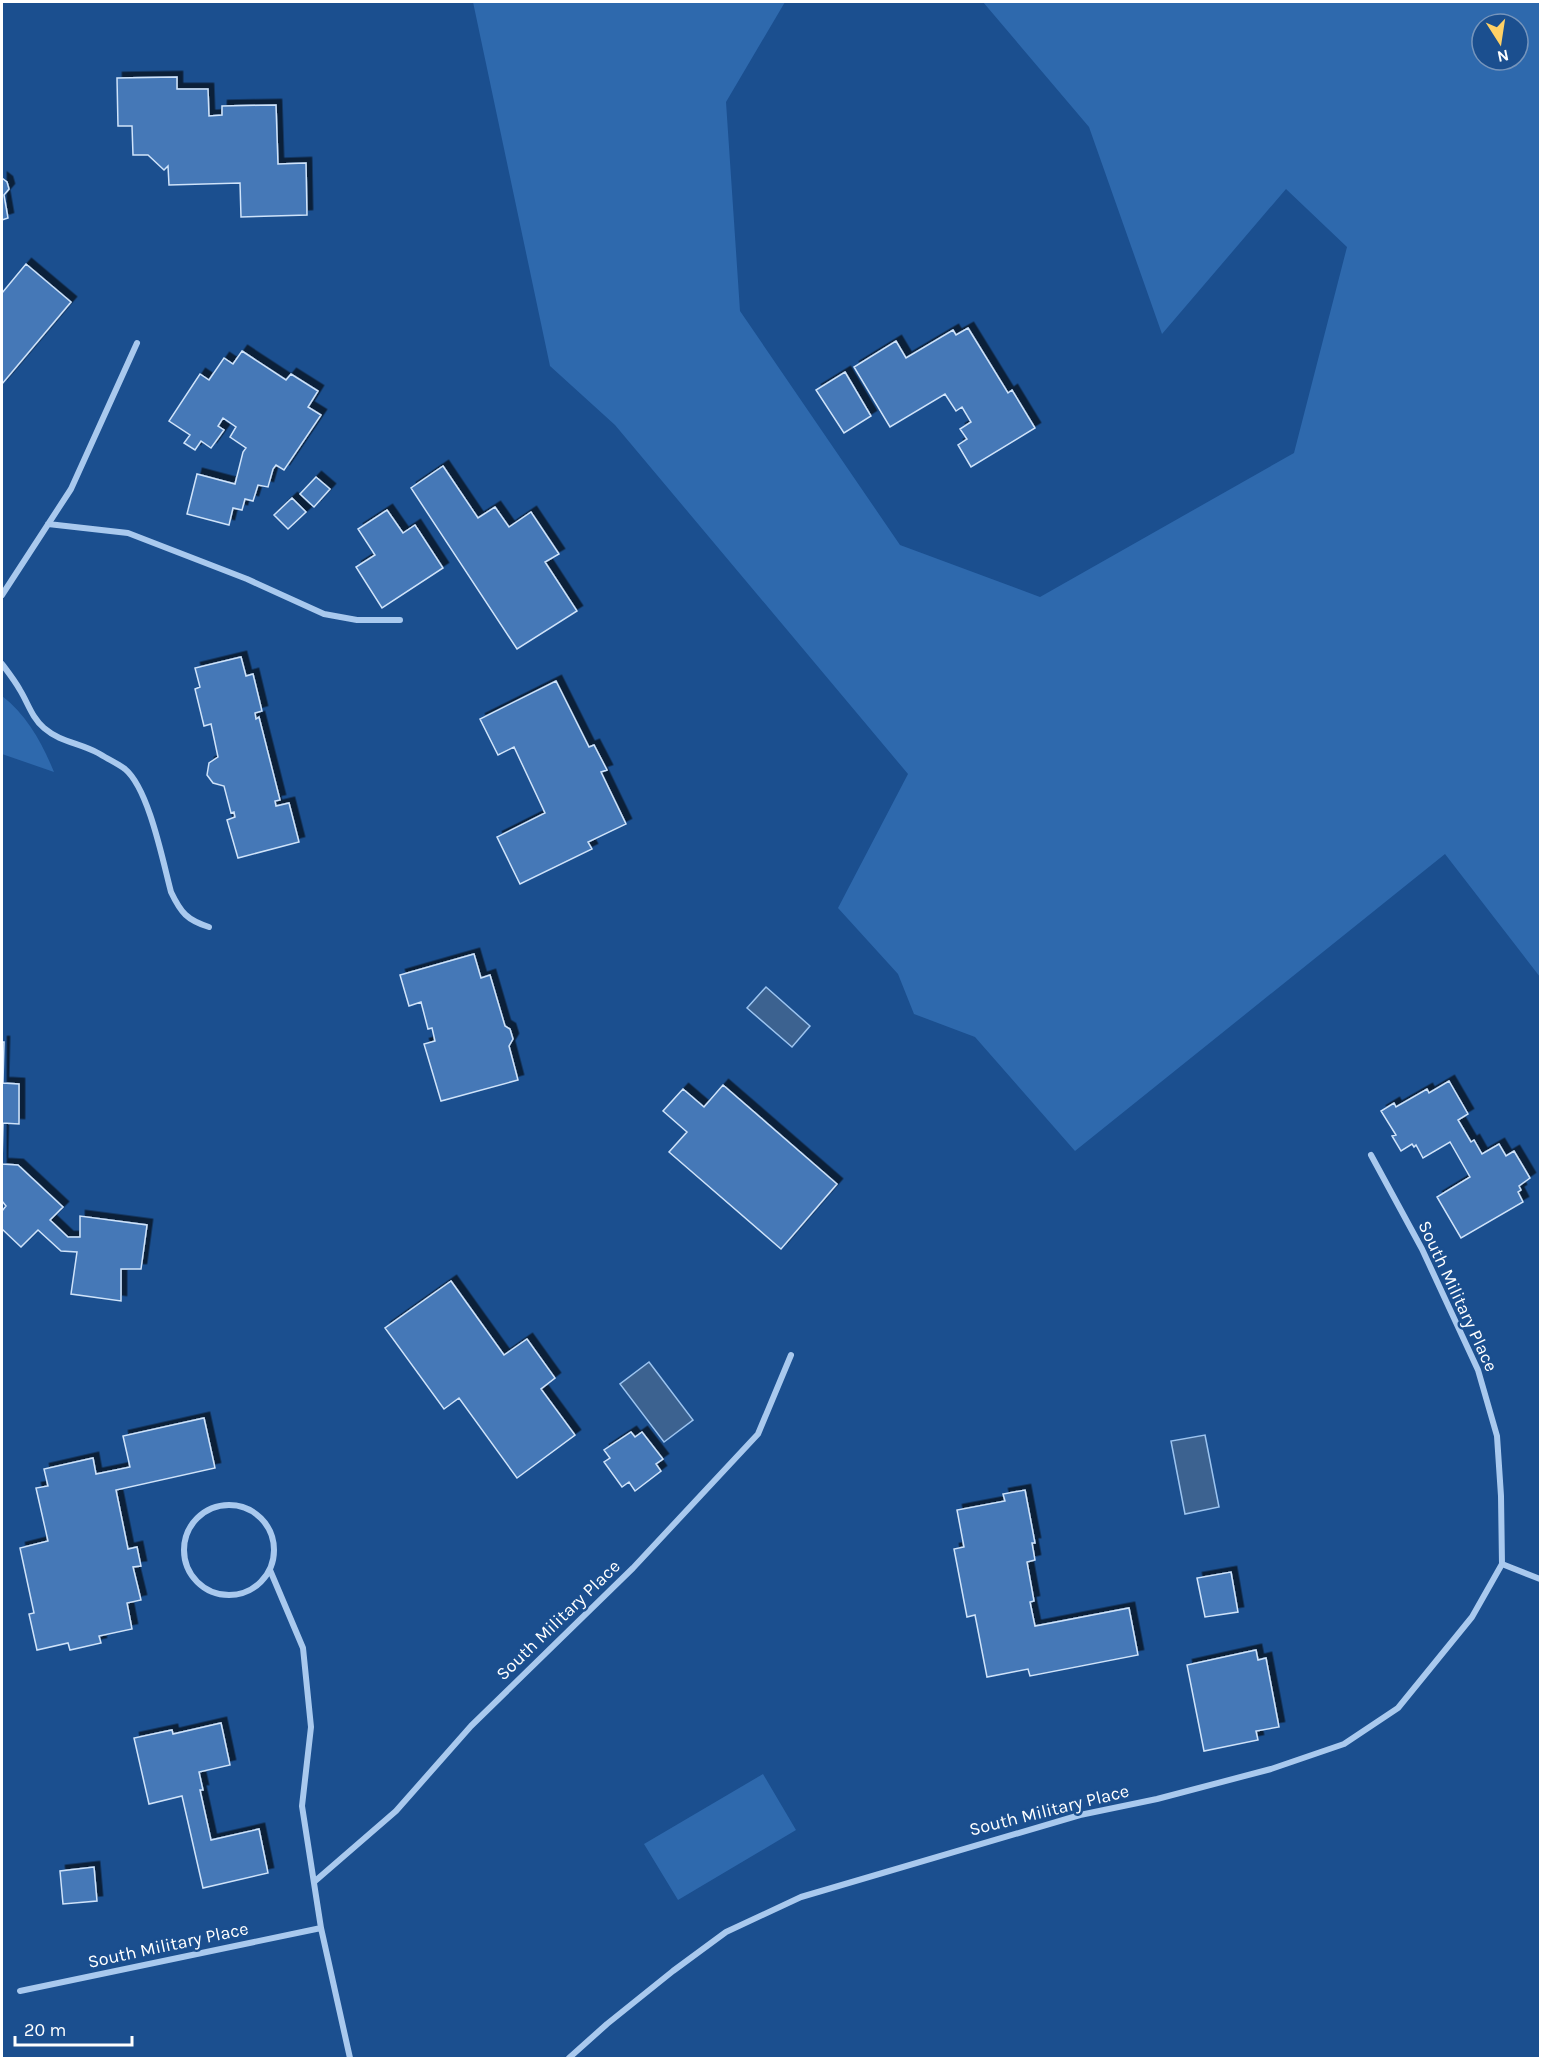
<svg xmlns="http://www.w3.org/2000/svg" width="1542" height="2060" font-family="Karla,sans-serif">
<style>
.green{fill:#2e69ad;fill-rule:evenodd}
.water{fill:#3c6290;stroke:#9cc4f0;stroke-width:1.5}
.building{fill:#4478b7;stroke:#cfe3fa;stroke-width:1.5;filter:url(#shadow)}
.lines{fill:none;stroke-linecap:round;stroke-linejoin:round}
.street{stroke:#a9c9ee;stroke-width:6}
.labels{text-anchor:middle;stroke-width:5;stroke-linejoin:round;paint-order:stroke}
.street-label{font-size:18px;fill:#fff;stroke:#1b4f8f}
</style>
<defs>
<filter id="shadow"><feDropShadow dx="5.5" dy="-5.5" stdDeviation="0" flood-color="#0009"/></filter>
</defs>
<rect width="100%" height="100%" fill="#1b4f8f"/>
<path class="green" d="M 473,2 L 785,2 L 726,102 L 740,311 L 900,545 L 1040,597 L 1294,453 L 1347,247 L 1286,189 L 1162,334 L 1089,127 L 983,2 L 1540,2 L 1540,977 L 1445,854 L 1075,1151 L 975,1037 L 914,1014 L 898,974 L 838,908 L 908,774 L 615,425 L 550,366 ZM 1482,24 L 1518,24 L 1518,60 L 1482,60 Z
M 2,696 C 27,715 42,743 54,772 L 2,754 Z
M 763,1774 L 796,1830 L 678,1900 L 644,1844 Z"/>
<path class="water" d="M 766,987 L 810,1026 L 792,1047 L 747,1008 Z
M 649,1362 L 693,1420 L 664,1442 L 620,1384 Z
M 1205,1435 L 1219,1507 L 1185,1514 L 1171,1441 Z"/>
<path class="building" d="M 177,77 L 177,89 L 208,89 L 209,116 L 222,115 L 222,106 L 276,105 L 278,164 L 306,163 L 307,215 L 241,217 L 240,183 L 169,185 L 168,166 L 164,170 L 148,155 L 133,155 L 132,126 L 118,126 L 117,78 Z
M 2,178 L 7,182 L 9,189 L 4,195 L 8,218 L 2,220 Z
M 26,264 L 71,302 L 2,384 L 2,293 Z
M 968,328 L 1008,393 L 1012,390 L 1035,428 L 971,467 L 958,445 L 967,439 L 960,429 L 971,422 L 962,407 L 956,411 L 945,394 L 890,427 L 854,367 L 896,341 L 906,358 L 953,330 L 956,335 Z
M 242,351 L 286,380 L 291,374 L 318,391 L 308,407 L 321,415 L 284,470 L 276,465 L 273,469 L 268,487 L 258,485 L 253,501 L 245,499 L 242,510 L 233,508 L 229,525 L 187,514 L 197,474 L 235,484 L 243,452 L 246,448 L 230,437 L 236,427 L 223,418 L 218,426 L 224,430 L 211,448 L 201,441 L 195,450 L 184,443 L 190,435 L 169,421 L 200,374 L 209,380 L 224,358 L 233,364 Z
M 845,372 L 871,416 L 844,433 L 816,390 Z
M 443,466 L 478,518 L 495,507 L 509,527 L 531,512 L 559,554 L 545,562 L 577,611 L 517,649 L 411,488 Z
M 316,477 L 330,489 L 314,507 L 300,494 Z
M 292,498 L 306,512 L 288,529 L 274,515 Z
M 387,510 L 403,533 L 415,525 L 443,568 L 382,608 L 356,567 L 375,555 L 358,529 Z
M 241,657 L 246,676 L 253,674 L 262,711 L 255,713 L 256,719 L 259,717 L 280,800 L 275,801 L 276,806 L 289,803 L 299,842 L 238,858 L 227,820 L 235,817 L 234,812 L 231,813 L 224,786 L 213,783 L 207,775 L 209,763 L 218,757 L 211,724 L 204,726 L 195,689 L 200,687 L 195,668 Z
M 556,681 L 589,747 L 594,745 L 607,770 L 601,772 L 626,824 L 588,842 L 592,849 L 520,884 L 497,837 L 545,813 L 514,747 L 498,755 L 480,719 Z
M 474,954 L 481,978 L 490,975 L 505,1026 L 510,1029 L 513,1039 L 509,1046 L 518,1080 L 441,1101 L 424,1044 L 435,1041 L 432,1028 L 428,1029 L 421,1002 L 409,1006 L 400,975 Z
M 2,1042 L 4,1042 L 3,1083 L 19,1084 L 19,1124 L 3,1123 L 2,1164 L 18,1165 L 63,1207 L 50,1220 L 68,1237 L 80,1237 L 80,1216 L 147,1225 L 141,1269 L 121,1269 L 121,1301 L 71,1294 L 77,1252 L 61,1251 L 38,1230 L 21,1247 L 2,1229 L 2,1211 L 6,1206 L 2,1201 Z
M 1449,1081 L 1468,1114 L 1458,1120 L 1471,1142 L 1474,1140 L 1482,1154 L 1499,1144 L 1506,1156 L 1514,1151 L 1530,1178 L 1519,1186 L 1521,1190 L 1518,1192 L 1523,1202 L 1461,1238 L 1437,1197 L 1470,1177 L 1450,1142 L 1423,1158 L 1416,1145 L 1414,1147 L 1412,1144 L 1401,1151 L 1392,1136 L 1396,1135 L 1381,1111 L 1394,1103 L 1396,1107 L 1427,1089 L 1429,1093 Z
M 723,1085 L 837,1184 L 781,1249 L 669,1152 L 687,1132 L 663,1111 L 683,1089 L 704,1107 Z
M 451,1281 L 504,1355 L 527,1339 L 555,1378 L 541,1389 L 575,1435 L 517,1478 L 459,1398 L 444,1409 L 385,1328 Z
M 204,1418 L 215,1468 L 116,1490 L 128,1549 L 137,1547 L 141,1566 L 133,1567 L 141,1600 L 127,1603 L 132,1629 L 99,1636 L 101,1643 L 70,1650 L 68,1643 L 37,1650 L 29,1614 L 34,1613 L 20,1548 L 48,1541 L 36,1488 L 48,1486 L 44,1469 L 93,1458 L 96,1474 L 130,1467 L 123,1436 Z
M 631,1432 L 635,1437 L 642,1432 L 663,1459 L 656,1464 L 661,1471 L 635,1491 L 629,1482 L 622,1487 L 604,1462 L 610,1458 L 604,1450 Z
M 1025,1490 L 1035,1543 L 1032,1543 L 1035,1560 L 1027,1562 L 1034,1601 L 1030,1602 L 1035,1626 L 1129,1608 L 1138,1655 L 1030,1676 L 1028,1669 L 987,1677 L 975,1615 L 967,1617 L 954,1549 L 964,1547 L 957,1510 L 1005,1501 L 1003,1494 Z
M 1231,1572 L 1238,1612 L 1205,1617 L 1197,1578 Z
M 1256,1650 L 1258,1660 L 1266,1658 L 1279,1727 L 1256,1731 L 1258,1740 L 1204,1751 L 1187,1665 Z
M 221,1723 L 230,1765 L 199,1772 L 203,1790 L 200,1790 L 211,1840 L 259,1829 L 268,1873 L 203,1888 L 182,1796 L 149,1804 L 134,1738 L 172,1730 L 173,1734 Z
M 94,1867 L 97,1901 L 63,1904 L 60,1871 Z"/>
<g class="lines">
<path class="street" d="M 48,524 L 128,533 L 247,579 L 324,614 L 357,620 L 400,620
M 2,595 L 71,489 L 137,343
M 2,664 C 8,672 15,681 20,690 C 28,703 32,718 44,728 C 60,742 80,743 98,753 C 106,758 117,763 125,769 C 149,789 163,862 171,892 C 181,913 187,920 209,927
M184 1550a45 45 0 1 1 90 0a45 45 0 1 1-90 0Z
M 1502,1564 L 1540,1579
M 270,1570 L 303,1648 L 311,1727 L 302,1806 L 321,1928 L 350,2058
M 314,1882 L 396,1811 L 471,1726 L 633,1568 L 758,1434 L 791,1355
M 20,1991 L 321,1928
M 569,2058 L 607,2024 L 673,1971 L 726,1932 L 801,1897 L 1080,1815 L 1157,1799 L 1271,1769 L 1344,1744 L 1398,1708 L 1472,1617 L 1502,1564 L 1501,1496 L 1497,1436 L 1478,1370 L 1422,1249 L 1371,1155"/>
</g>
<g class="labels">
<g class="street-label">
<text transform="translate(1458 1296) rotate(65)" y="6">South Military Place</text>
<text transform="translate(558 1620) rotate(-44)" y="6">South Military Place</text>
<text transform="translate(1049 1810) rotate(-14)" y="6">South Military Place</text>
<text transform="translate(168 1945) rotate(-12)" y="6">South Military Place</text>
</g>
</g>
<rect width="1542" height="2060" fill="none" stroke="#ffffff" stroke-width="6"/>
<g transform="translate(1500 42) rotate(168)"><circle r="28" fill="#1b4f8f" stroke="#7695bc" stroke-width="1.5"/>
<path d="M0-4.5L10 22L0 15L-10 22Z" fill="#ffd166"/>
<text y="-9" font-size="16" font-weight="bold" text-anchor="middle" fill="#ffffff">N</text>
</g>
<path d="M15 2036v9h117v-9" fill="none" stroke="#ffffff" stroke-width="3"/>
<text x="24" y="2036" font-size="18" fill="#ffffff" stroke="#1b4f8f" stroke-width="4.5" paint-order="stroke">20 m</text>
</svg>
